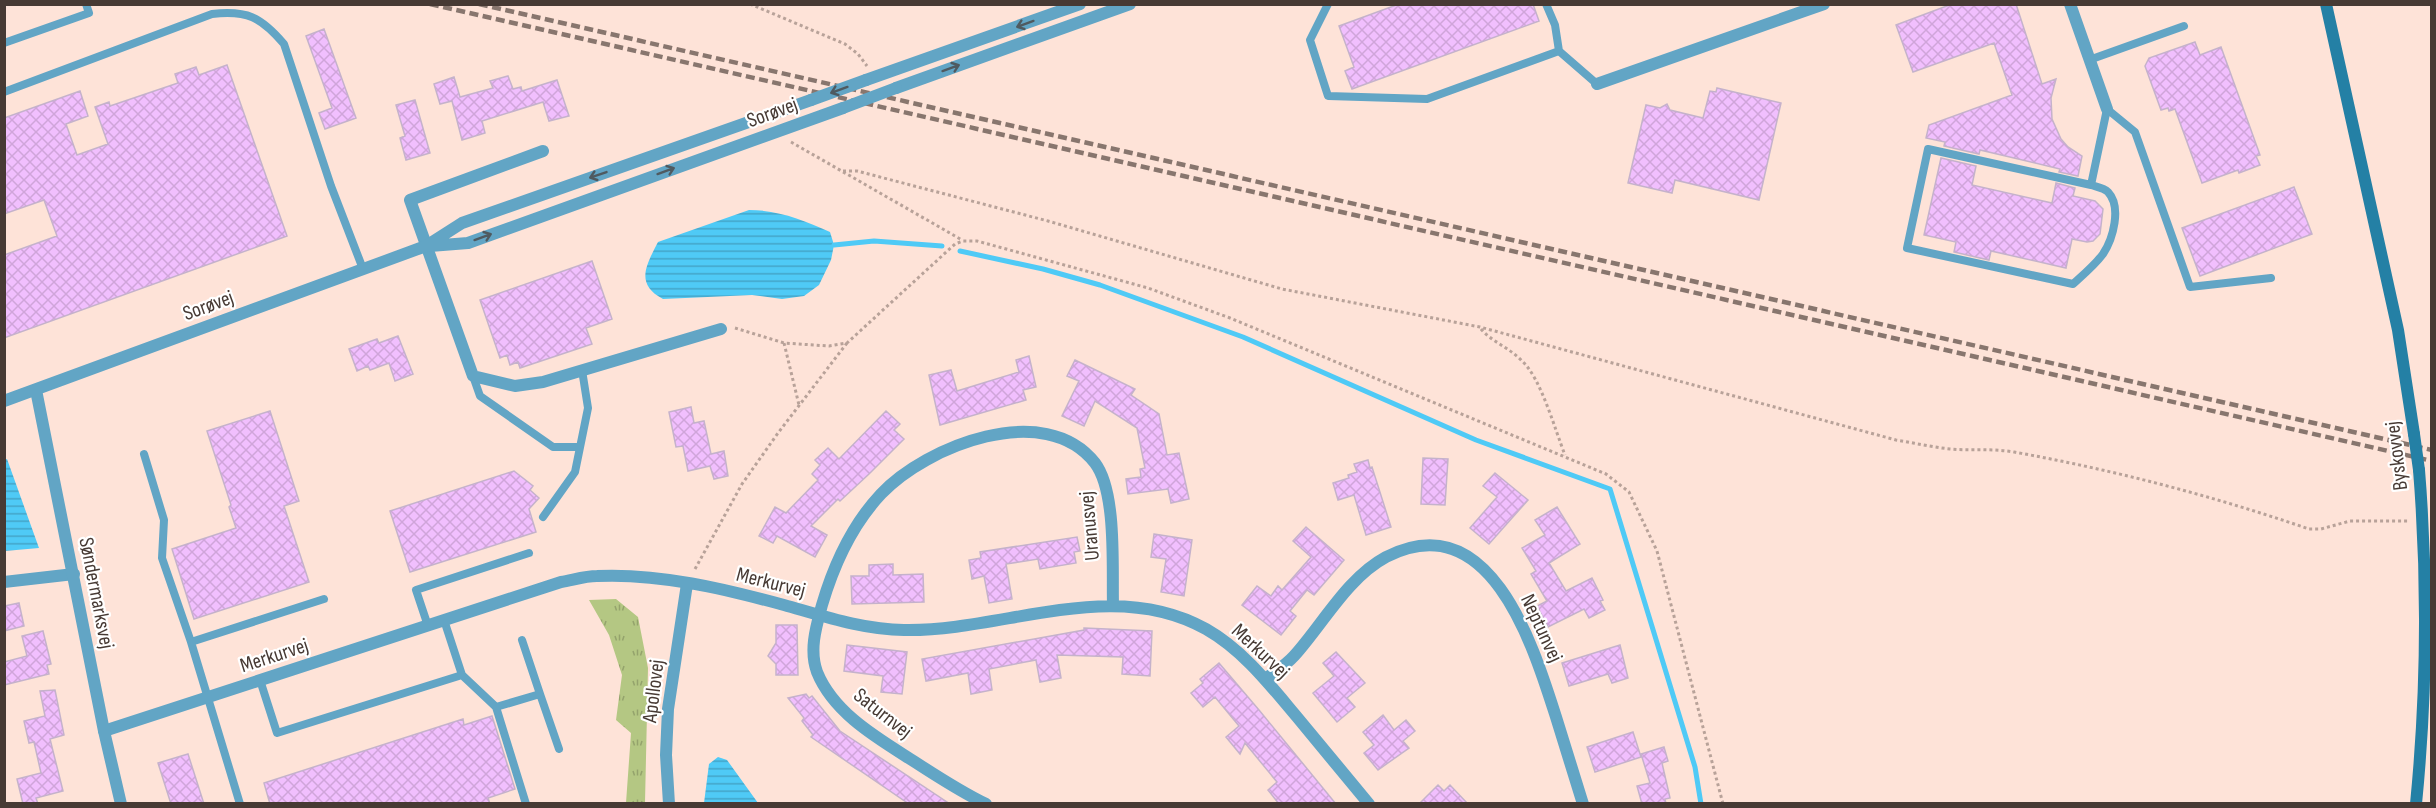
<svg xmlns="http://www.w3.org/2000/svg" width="2436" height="808" font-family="'Sofia Sans Condensed',sans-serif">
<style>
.grass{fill:url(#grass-tufts)}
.water{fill:url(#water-rules)}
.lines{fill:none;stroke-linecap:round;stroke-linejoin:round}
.stream{stroke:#4fcaf6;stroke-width:5}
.building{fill:url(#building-cross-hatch);stroke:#c5b2cb;stroke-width:1.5}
.path{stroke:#b8a299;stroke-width:3;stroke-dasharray:3 3;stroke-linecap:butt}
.service{stroke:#62a5c5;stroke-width:8}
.minor{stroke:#62a5c5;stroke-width:12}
.tertiary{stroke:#62a5c5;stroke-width:12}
.secondary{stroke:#2480a5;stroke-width:12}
.rail{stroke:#88766e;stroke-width:4.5;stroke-dasharray:9 4.5;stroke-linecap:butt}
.tertiary-bridge{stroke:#62a5c5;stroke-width:12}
.secondary-bridge{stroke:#2480a5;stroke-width:12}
.oneway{stroke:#4f5a60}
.labels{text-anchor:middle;stroke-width:4.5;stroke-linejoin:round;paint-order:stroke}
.street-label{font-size:21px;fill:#473a34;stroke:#fff}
</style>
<defs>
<pattern id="grass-tufts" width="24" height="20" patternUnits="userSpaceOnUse" patternTransform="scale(1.5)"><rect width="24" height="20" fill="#b4c783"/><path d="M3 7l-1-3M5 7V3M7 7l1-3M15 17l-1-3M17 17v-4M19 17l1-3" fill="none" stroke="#94a36c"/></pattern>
<pattern id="water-rules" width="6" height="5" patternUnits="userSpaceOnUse" patternTransform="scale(1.5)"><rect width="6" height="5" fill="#4fcaf6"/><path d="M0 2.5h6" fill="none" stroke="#43a5c8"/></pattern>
<pattern id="building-cross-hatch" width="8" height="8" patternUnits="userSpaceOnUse" patternTransform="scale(1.5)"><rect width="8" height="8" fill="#f1bffe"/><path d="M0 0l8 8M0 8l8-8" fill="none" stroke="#d0a5da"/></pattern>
</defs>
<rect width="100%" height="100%" fill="#fee3d8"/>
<path class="grass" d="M 616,599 L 638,617 L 648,668 L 645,803 L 626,803 L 631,733 L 616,720 L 622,675 L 609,635 L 589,600 Z"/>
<path class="water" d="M 749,210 C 779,210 803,220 830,232 L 834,245 L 831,260 L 819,285 L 804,296 L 782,299 L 752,295 L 663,299 C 634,284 647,264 658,242 Z
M 7,459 L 39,548 L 5,551 L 4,460 Z
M 718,757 L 727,760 L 758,803 L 704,803 L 709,764 Z"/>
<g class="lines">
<path class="stream" d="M 834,245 L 874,241 L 942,246
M 960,251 L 1043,269 L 1100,285 L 1243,337 L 1476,440 L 1610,489 L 1695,767 L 1701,804"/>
</g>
<path class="building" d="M 1399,4 L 1533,4 L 1539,21 L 1352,89 L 1345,71 L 1354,67 L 1339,26 Z
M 1952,4 L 2016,4 L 2042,84 L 2056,79 L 2051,98 L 2052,119 L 2061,139 L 2068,147 L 2082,156 L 2078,176 L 2059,172 L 2060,169 L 1980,150 L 1979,154 L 1944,146 L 1945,142 L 1926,138 L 1929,125 L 2012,95 L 1994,43 L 1913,72 L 1896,25 Z
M 324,29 L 356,118 L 325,129 L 319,113 L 332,108 L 306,36 Z
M 2195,42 L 2200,55 L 2221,47 L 2260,155 L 2256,156 L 2260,165 L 2239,173 L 2238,170 L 2202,183 L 2175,109 L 2169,111 L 2168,108 L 2161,110 L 2145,66 L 2149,58 Z
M 227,65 L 287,236 L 4,338 L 4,255 L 57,236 L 44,200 L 4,214 L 4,118 L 80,91 L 88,116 L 66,124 L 77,155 L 108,144 L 95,107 L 109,102 L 110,106 L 178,83 L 175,74 L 196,67 L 199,75 Z
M 508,76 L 513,89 L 521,87 L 522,91 L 557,80 L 569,116 L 549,121 L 543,102 L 482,121 L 485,133 L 462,140 L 452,101 L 440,104 L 434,84 L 454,77 L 460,97 L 493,88 L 490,81 Z
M 1717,88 L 1781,103 L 1759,200 L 1675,180 L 1672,193 L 1628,183 L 1646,105 L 1660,108 L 1667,104 L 1670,110 L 1703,118 L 1710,91 L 1716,92 Z
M 415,100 L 430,153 L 406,160 L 400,138 L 405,136 L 396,105 Z
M 1941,158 L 1976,166 L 1972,185 L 2052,203 L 2056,183 L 2075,188 L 2073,196 L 2095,201 L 2103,209 L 2100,234 L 2093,241 L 2087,242 L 2072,239 L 2066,268 L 1991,251 L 1989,260 L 1954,252 L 1956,242 L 1924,235 Z
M 2294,187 L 2312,234 L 2200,276 L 2182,228 Z
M 592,261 L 612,319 L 586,328 L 592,344 L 520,368 L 518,362 L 510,365 L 507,355 L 500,358 L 480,300 Z
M 398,336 L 413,374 L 395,381 L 389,363 L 370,370 L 368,366 L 357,371 L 349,349 L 377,339 L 379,343 Z
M 1029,356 L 1036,387 L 1023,390 L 1026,400 L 940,425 L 929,375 L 951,370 L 957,391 L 1019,372 L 1016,360 Z
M 1075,360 L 1135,389 L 1131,395 L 1159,414 L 1167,455 L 1179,453 L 1189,499 L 1171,503 L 1168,489 L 1128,494 L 1126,479 L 1141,477 L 1140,469 L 1145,468 L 1137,428 L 1095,401 L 1084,426 L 1062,416 L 1079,381 L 1067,376 Z
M 691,407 L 694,423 L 704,421 L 711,454 L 724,451 L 728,476 L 714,479 L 710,466 L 688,471 L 683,446 L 676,447 L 669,412 Z
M 270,411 L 299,501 L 284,506 L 309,582 L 194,619 L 172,549 L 236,528 L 229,507 L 231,505 L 207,431 Z
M 886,411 L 900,424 L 894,430 L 904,439 L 869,474 L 840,501 L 838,499 L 811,526 L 827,535 L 815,557 L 777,536 L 773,543 L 759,536 L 775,507 L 786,513 L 818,480 L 812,474 L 820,465 L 815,460 L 828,448 L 839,459 Z
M 1423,458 L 1448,459 L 1445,505 L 1421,504 Z
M 1368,460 L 1370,468 L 1372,467 L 1391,527 L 1366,535 L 1354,495 L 1338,500 L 1333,483 L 1349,478 L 1348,475 L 1357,472 L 1354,464 Z
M 514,471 L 533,486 L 530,490 L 539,498 L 529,509 L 536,532 L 410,572 L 390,511 Z
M 1495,473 L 1528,500 L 1489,544 L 1470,528 L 1497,497 L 1483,486 Z
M 1557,507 L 1580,544 L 1549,563 L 1566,591 L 1592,578 L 1603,600 L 1600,601 L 1605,610 L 1589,618 L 1584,609 L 1548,627 L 1537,606 L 1547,601 L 1531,574 L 1536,571 L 1522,548 L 1545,535 L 1535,520 Z
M 1306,527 L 1344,560 L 1314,595 L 1307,590 L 1290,611 L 1296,616 L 1281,635 L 1242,605 L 1257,586 L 1271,596 L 1278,586 L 1282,590 L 1311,557 L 1293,541 Z
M 1154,534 L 1192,540 L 1184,596 L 1161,592 L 1166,559 L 1151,557 Z
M 1077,537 L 1080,551 L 1074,552 L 1076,563 L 1040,569 L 1038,559 L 1006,564 L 1012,599 L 989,603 L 984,576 L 972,579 L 969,560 L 981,558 L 980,552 Z
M 893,564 L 893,575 L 923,574 L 924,602 L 852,604 L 851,576 L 869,576 L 869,565 Z
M 19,603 L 24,626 L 4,631 L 4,606 Z
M 776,625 L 797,625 L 798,675 L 776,675 L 776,664 L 768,656 L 776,643 Z
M 1084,628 L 1152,631 L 1150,676 L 1122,674 L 1123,657 L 1057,655 L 1061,678 L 1040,682 L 1036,660 L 989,669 L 992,690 L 971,694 L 968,673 L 926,681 L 922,659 L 1084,630 Z
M 43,631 L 51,664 L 47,665 L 49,674 L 4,685 L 4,662 L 27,656 L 22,636 Z
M 847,645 L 907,652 L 902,694 L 881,692 L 883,676 L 844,671 Z
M 1620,645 L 1628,678 L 1612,683 L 1608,674 L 1569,686 L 1562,663 Z
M 1336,652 L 1365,683 L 1347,698 L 1355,707 L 1337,722 L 1313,693 L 1334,676 L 1323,663 Z
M 1219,663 L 1259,710 L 1336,804 L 1279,804 L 1268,790 L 1277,782 L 1245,743 L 1240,754 L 1226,737 L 1239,726 L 1215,697 L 1203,707 L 1191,693 L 1203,683 L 1200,679 Z
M 55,690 L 64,735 L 50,739 L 63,791 L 36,798 L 38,804 L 23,804 L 17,779 L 41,773 L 34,742 L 29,743 L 24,721 L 45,716 L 40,691 Z
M 806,694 L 809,698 L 812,696 L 840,731 L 950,804 L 909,804 L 811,737 L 813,735 L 802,721 L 804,718 L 788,698 Z
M 1383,715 L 1394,730 L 1406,720 L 1415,731 L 1403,741 L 1409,748 L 1378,770 L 1364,753 L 1374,745 L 1363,732 Z
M 492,716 L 515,789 L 488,798 L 490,804 L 270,804 L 264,783 L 463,719 L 464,725 Z
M 1633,732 L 1641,757 L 1595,772 L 1587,747 Z
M 1664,747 L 1668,761 L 1662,763 L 1670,798 L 1665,799 L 1666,804 L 1642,804 L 1637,786 L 1650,783 L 1641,754 Z
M 188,754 L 204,804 L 171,804 L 158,763 Z
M 1438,785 L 1444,791 L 1450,785 L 1468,804 L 1419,804 Z"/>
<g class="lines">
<path class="path" d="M 750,4 L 845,44 L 858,54 L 867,66
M 791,142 L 962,240
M 843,171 L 857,171 L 1048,221 L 1282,289 L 1480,327 L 1896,440 C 1914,443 1932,447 1950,449 C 1971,451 1992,448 2014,452 C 2114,470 2213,496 2309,529 L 2321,529 L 2350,521 L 2409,521
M 735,328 L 784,343 L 829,346 L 847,343 L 955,244 L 963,241 L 977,241 L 1148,288 L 1230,318 L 1606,474 L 1629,492 L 1657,551 L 1723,804
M 1481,329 C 1492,342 1510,348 1522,361 C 1541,378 1555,430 1565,455
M 784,343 L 799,405
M 695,569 L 742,484 L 778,433 L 847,343"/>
<path class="service" d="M 1328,4 L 1310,40 L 1328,96 L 1427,99 L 1559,51
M 1546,4 L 1555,25 L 1559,51 L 1597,84
M 4,43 L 89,13 L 86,4
M 2089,60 L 2184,26
M 4,92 L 212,14 C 247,10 261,17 284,44 L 331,186 L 363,269
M 2091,185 C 2097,187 2104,188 2108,192 C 2122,207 2113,239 2103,254 C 2095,265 2083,275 2073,284 L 1907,248 L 1928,149 L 2091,185 L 2107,109 L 2135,132 L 2190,287 L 2271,278
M 473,376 L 480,396 L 553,447 L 580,447
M 144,454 L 164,520 L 162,558 L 191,642 L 240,804
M 543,517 L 575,472 L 588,408 L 582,370
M 428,626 L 416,590 L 529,553
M 191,642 L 324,599
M 462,675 L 496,707 L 526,804
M 260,680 L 277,733 L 462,675 L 444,620
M 540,694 L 559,749
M 496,707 L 540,694 L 522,640"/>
<path class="minor" d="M 2070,4 L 2107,109
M 1597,84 L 1824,4
M 543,151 L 410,200 L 473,376 L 515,386 L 543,382 L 721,329
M 4,582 L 74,574
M 1265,679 C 1275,672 1286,665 1294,656 C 1323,624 1347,578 1386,557 C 1490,504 1533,645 1556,717 C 1565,746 1574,775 1583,804
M 104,731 L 561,582 C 573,580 585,576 597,576 C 659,573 725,589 784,605 C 823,616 864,630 904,630 C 1003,632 1112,576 1206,629 C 1243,650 1270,685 1297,717 C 1321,746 1345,775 1369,804
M 669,804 L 666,755 L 668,709 L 687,584
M 986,804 C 961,792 938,777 915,762 C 879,739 834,714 817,672 C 809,650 816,627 822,605 C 834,564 851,526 881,494 C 926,446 1045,399 1095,463 C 1117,492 1112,569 1113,605"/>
<path class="tertiary" d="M 866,80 L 1080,4
M 896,88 L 1130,4
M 430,246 L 468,243 L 843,108
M 36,390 L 104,731 L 121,804
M 4,401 L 426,246 L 462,223 L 811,100"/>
<path class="secondary" d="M 2326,4 L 2398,330 L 2414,434
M 2416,804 C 2427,692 2428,582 2419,470"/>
<path class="rail" d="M 430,4 L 2432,461
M 479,4 L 2432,450"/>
<path class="tertiary-bridge" d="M 811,100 L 866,80
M 843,108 L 896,88"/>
<path class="secondary-bridge" d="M 2414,434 L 2419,470"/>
</g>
<defs><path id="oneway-shaft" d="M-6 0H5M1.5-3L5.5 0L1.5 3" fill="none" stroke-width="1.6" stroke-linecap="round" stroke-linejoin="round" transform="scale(1.5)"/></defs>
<g class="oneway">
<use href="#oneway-shaft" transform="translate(1025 24) rotate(160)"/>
<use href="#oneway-shaft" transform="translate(951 68) rotate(-20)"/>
<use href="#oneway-shaft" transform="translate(839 90) rotate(160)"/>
<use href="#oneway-shaft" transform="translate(666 171) rotate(-20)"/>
<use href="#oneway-shaft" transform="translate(598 175) rotate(161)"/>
<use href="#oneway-shaft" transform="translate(483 237) rotate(-20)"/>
</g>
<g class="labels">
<g class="street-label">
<text transform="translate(772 112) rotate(-20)" y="7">Sorøvej</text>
<text transform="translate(208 305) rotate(-20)" y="7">Sorøvej</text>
<text transform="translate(2396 456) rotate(-97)" y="7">Byskovvej</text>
<text transform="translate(1089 526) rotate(-95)" y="7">Uranusvej</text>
<text transform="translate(771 582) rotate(14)" y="7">Merkurvej</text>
<text transform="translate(97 593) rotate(79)" y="7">Søndermarksvej</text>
<text transform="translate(1542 628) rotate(65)" y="7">Neptunvej</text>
<text transform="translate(1261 651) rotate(43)" y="7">Merkurvej</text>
<text transform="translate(274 655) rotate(-18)" y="7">Merkurvej</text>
<text transform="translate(653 691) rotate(-83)" y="7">Apollovej</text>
<text transform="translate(883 713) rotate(38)" y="7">Saturnvej</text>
</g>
</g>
<rect width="2436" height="808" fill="none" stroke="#473a34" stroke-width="12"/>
</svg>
